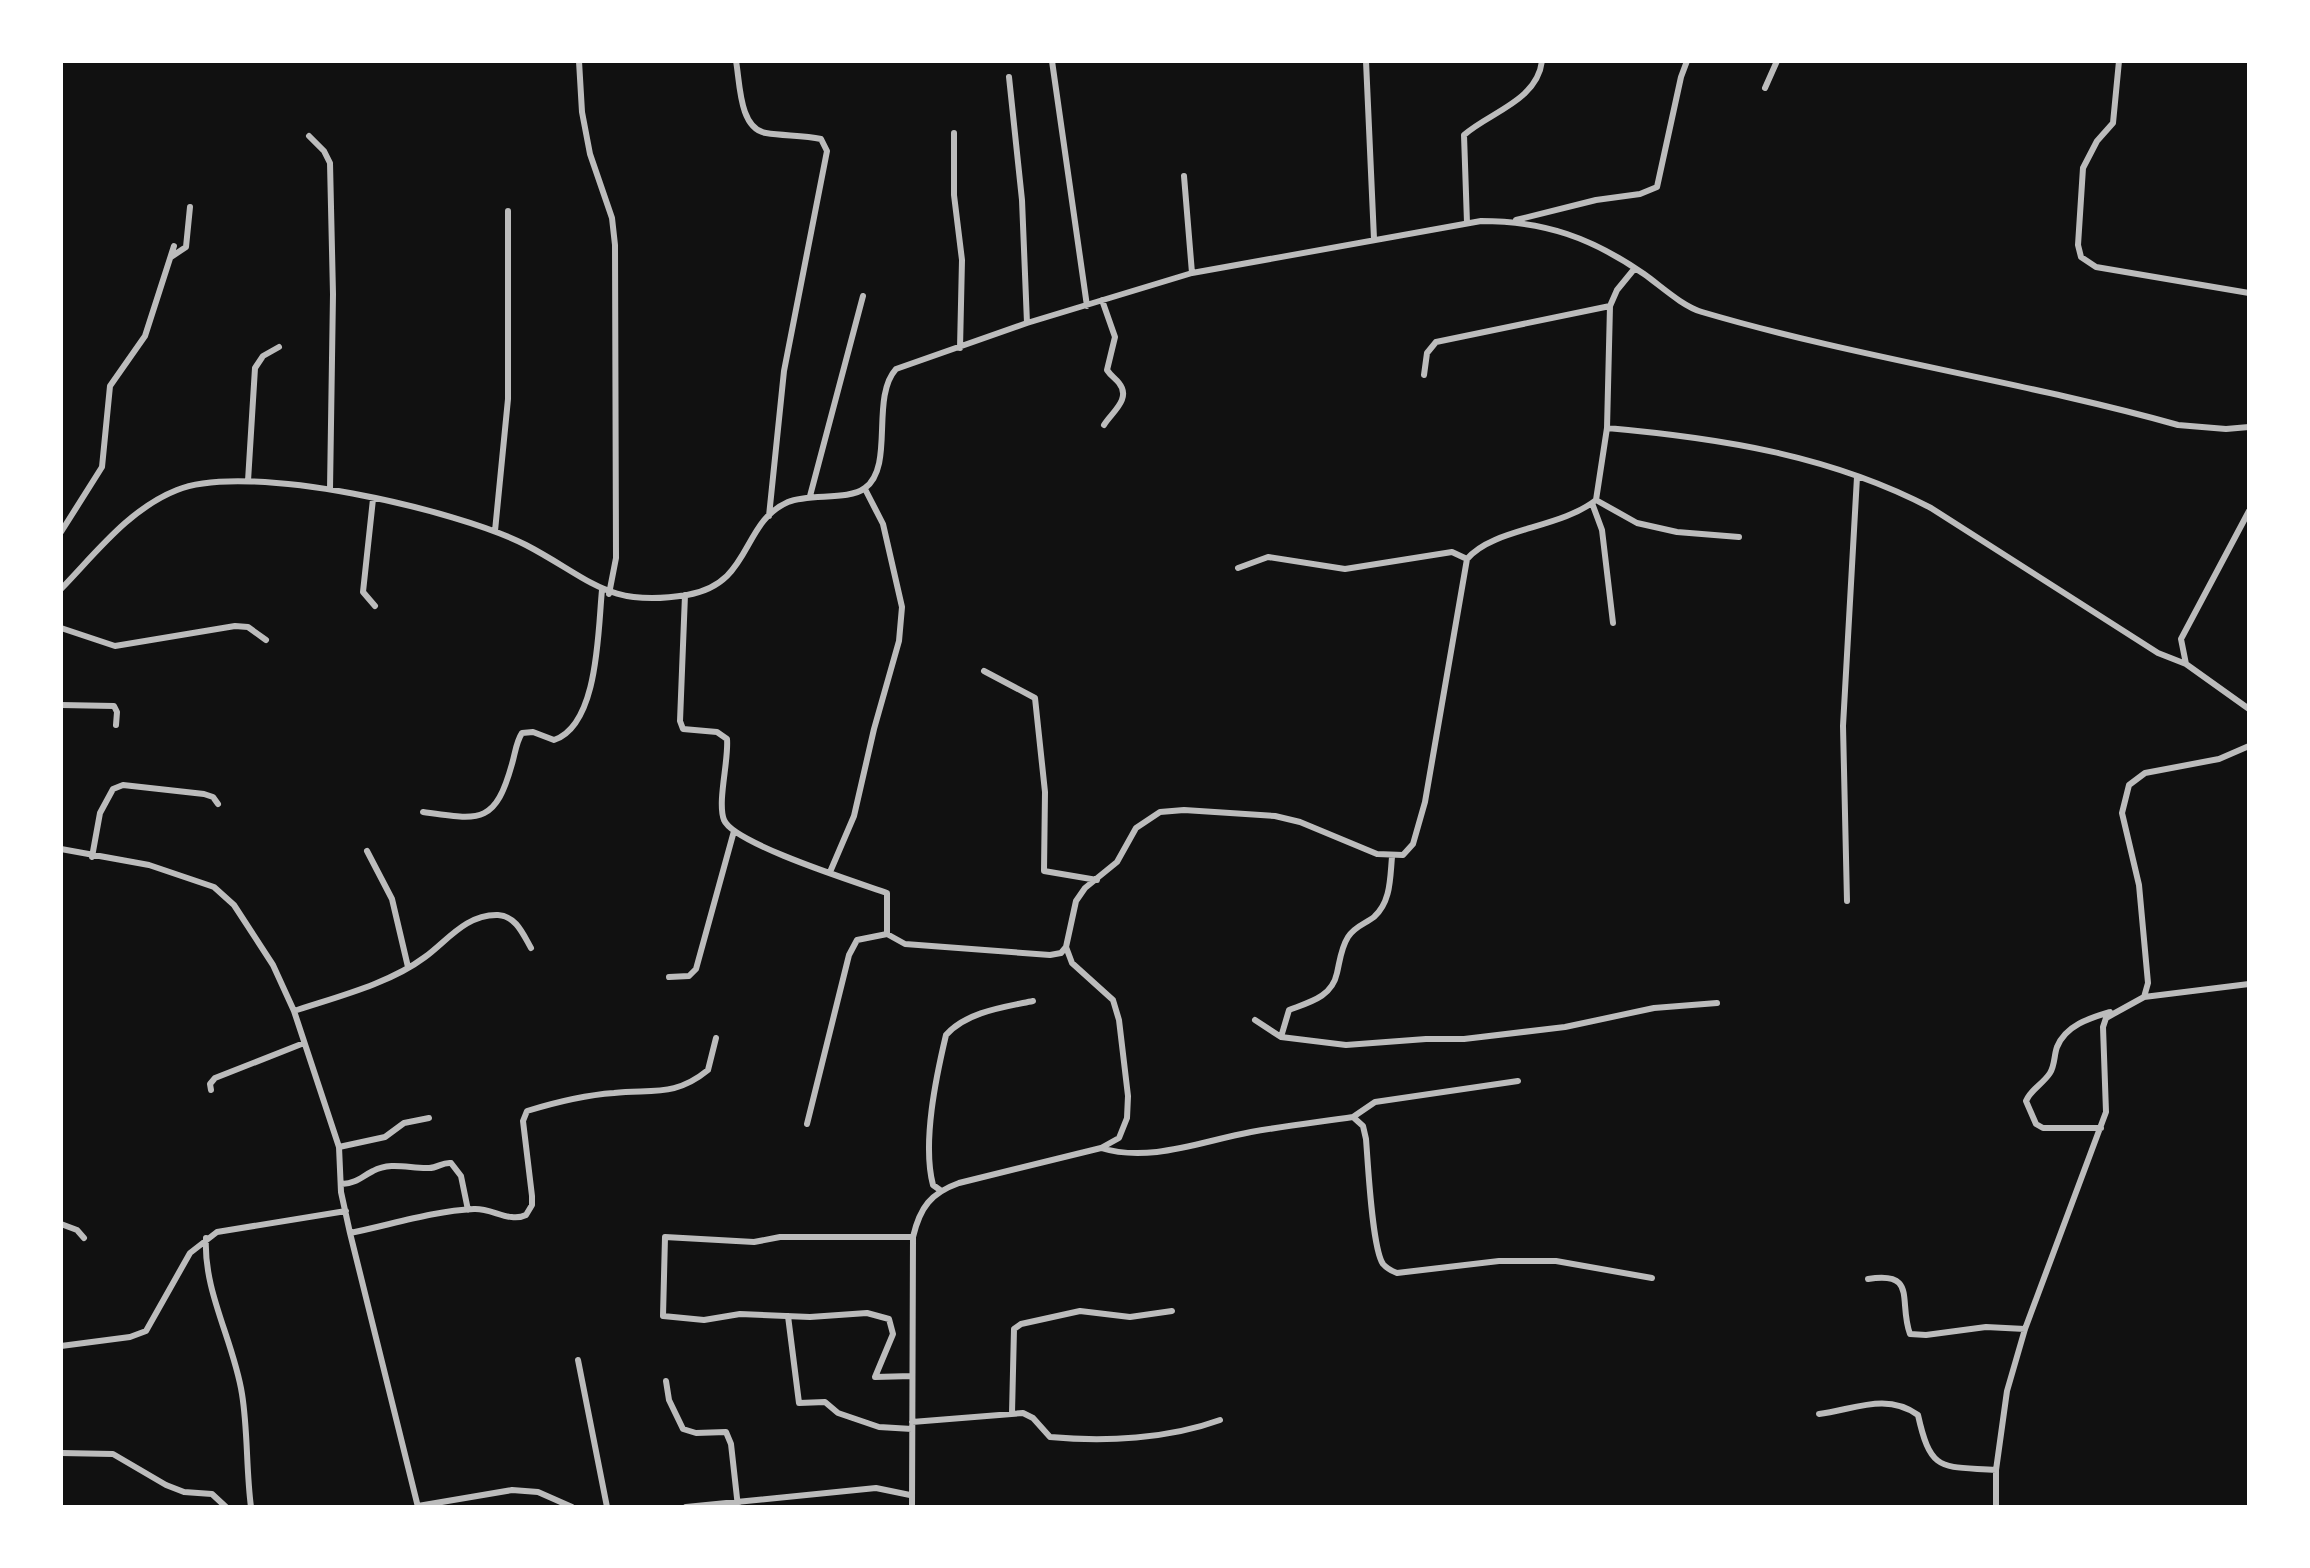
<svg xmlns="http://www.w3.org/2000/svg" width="2310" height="1568" font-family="'PT Sans',sans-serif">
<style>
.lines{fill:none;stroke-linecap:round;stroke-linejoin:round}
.minor{stroke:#bcbcbc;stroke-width:6}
</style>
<rect width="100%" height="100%" fill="#111"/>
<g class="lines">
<path class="minor" d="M 579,61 L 582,112 L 590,154 L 612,218 L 615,245 L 616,558 L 609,594
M 736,61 C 740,82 739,129 766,133 C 784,136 803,135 821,139 L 827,151 L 784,371 L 769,516
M 1052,61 L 1087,306
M 1366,61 L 1374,239
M 2119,61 L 2113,123 L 2097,141 L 2083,168 L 2078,245 L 2081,257 L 2096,267 L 2249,293
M 1009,77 L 1022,200 L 1027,323
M 1765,88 L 1777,61
M 954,133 L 954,195 L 962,260 L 960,348
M 309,136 L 324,151 L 330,163 L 333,294 L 330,489
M 1184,176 L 1192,273
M 1516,220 L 1596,200 L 1640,194 L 1657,187 L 1681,77 L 1687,61
M 1467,223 L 1464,135 C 1490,112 1537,101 1542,61
M 171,257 L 186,247 L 190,207
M 1102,300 L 1115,337 L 1107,370 C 1111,376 1115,378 1119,383 C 1132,399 1111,413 1104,425
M 1424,375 L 1427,353 L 1436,342 L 1610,306
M 1607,428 C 1719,438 1830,455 1931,508 L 2158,653 L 2186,664
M 248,481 L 255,368 L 263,356 L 279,347
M 810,496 L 863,296
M 373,499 L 363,592 L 375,606
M 1596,500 L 1637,523 L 1677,532 L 1739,537
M 1592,503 L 1602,530 L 1613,623
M 2249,511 L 2181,639 L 2186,664 L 2249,709
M 495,531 L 508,399 L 508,211
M 61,532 L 102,467 L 110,386 L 145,336 L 174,246
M 1238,568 L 1268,557 L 1345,569 L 1452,552 L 1467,559
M 61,589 C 96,553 129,509 177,490 C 247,461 459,510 526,545 C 591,579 607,608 687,595 C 753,584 740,523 788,502 C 810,493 848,501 865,488 C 895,466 870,398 896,369 L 1027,323 L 1192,273 L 1481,221 C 1545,221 1592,238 1644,274 C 1661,286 1682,306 1702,312 C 1858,358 2021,381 2178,425 L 2226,429 L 2249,427
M 685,595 L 680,721 L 683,729 L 717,732 L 727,739 C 729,760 717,802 724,820 C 734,844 859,883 887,893 L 887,934 L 905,944 L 1050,955 L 1061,953 L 1066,947
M 61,628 L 115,646 L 235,626 L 248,627 L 266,640
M 984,671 L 1035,698 L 1045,792 L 1044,871 L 1097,880
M 61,705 L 114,706 L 117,712 L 116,725
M 423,812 C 480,820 495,825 512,764 C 515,754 516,742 522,733 L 533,732 L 554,740 C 599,725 598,628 602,590
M 61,849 L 149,865 L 214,887 L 234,905 L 273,965 L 294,1011 L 339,1147 L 341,1192 L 350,1233 L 418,1507
M 367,851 L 392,899 L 408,967
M 92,857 L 100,813 L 113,789 L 123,785 L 204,794 L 213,797 L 218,804
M 830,872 L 854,816 L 874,729 L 899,641 L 902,607 L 883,524 L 865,489
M 1847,901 L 1843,726 L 1857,477
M 669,977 L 689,976 L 696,969 L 734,831
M 2144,997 L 2148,983 L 2139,885 L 2122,813 L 2129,785 L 2145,773 L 2219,759 L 2249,746
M 294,1011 C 336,997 389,984 425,957 C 447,941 466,914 498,915 C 516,916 523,934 531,948
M 1255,1020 L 1281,1037 L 1346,1045 L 1426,1039 L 1464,1039 L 1565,1027 L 1654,1008 L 1717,1003
M 1281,1037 L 1289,1010 C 1310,1002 1332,997 1337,973 C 1340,960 1341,948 1348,937 C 1355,926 1365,924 1374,917 C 1391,902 1390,878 1392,857
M 211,1090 L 210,1084 L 215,1078 L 304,1043
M 1353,1117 L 1363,1126 L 1366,1139 C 1368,1163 1372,1248 1383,1264 C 1387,1269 1392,1271 1397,1273 L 1499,1261 L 1556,1261 L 1652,1278
M 807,1124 L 849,955 L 857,940 L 887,934
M 2101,1128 L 2043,1128 L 2036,1124 L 2026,1101 C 2031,1089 2043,1084 2050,1073 C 2055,1065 2054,1055 2057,1047 C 2066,1025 2090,1018 2110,1012
M 339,1147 L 385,1137 L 404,1123 L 429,1118
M 1101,1148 C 1150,1163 1202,1141 1251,1132 C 1285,1126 1319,1122 1353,1117 L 1375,1102 L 1518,1081
M 342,1184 C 357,1183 361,1177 373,1171 C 391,1161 411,1169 429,1168 C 438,1168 442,1162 451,1163 L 461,1176 L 468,1210
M 940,1190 L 933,1185 C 922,1143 936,1077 946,1035 C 966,1012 1004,1007 1033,1001
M 61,1224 L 77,1230 L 84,1238
M 350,1233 C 390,1225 433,1211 474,1209 C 492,1208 510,1223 526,1215 L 532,1205 L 532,1196 L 523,1121 L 527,1111 C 553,1103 586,1095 614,1093 C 653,1089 675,1097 708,1070 L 716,1038
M 206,1238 C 203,1291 234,1342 242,1394 C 248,1431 246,1469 251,1507
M 1868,1279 C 1918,1271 1898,1301 1910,1334 L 1926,1335 L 1986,1327 L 2025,1329
M 788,1316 L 799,1403 L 825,1402 L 838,1413 L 879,1427 L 912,1429
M 61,1346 L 130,1337 L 146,1331 L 190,1253 L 217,1232 L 346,1211
M 578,1360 L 607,1507
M 912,1376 L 875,1377 L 893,1334 L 889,1319 L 867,1313 L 810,1317 L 740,1314 L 704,1320 L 663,1316 L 665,1237 L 754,1242 L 780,1237 L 913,1237
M 666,1381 L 669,1400 L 683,1429 L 696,1433 L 726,1432 L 731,1444 L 738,1507
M 1012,1413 L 1014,1329 L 1021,1324 L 1080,1311 L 1130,1317 L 1172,1311
M 1819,1414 C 1853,1410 1886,1392 1918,1415 C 1931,1474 1942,1466 1996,1470
M 912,1422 L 1023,1413 L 1033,1418 L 1050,1437 C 1105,1442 1168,1439 1220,1420
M 61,1453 L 113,1454 L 166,1485 L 184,1492 L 212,1494 L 226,1507
M 418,1506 L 512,1490 L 538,1492 L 572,1507
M 686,1507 L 876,1488 L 910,1495
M 912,1507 L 913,1237 C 920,1207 931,1193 959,1183 L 1101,1148 L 1119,1138 L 1127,1118 L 1128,1096 L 1119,1020 L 1113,1000 L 1072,963 L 1066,947 L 1076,901 L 1085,888 L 1117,862 L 1136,828 L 1160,812 L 1184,810 L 1275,816 L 1300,822 L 1377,854 L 1403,855 L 1413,844 L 1425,802 L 1467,559 C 1493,528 1559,529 1596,500 L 1607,428 L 1610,306 L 1617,290 L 1635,268
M 1996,1507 L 1996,1470 L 2007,1391 L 2025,1329 L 2106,1112 L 2103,1027 L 2106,1018 L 2144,997 L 2249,984"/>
</g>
<rect width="2310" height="1568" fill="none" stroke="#ffffff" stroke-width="126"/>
</svg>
